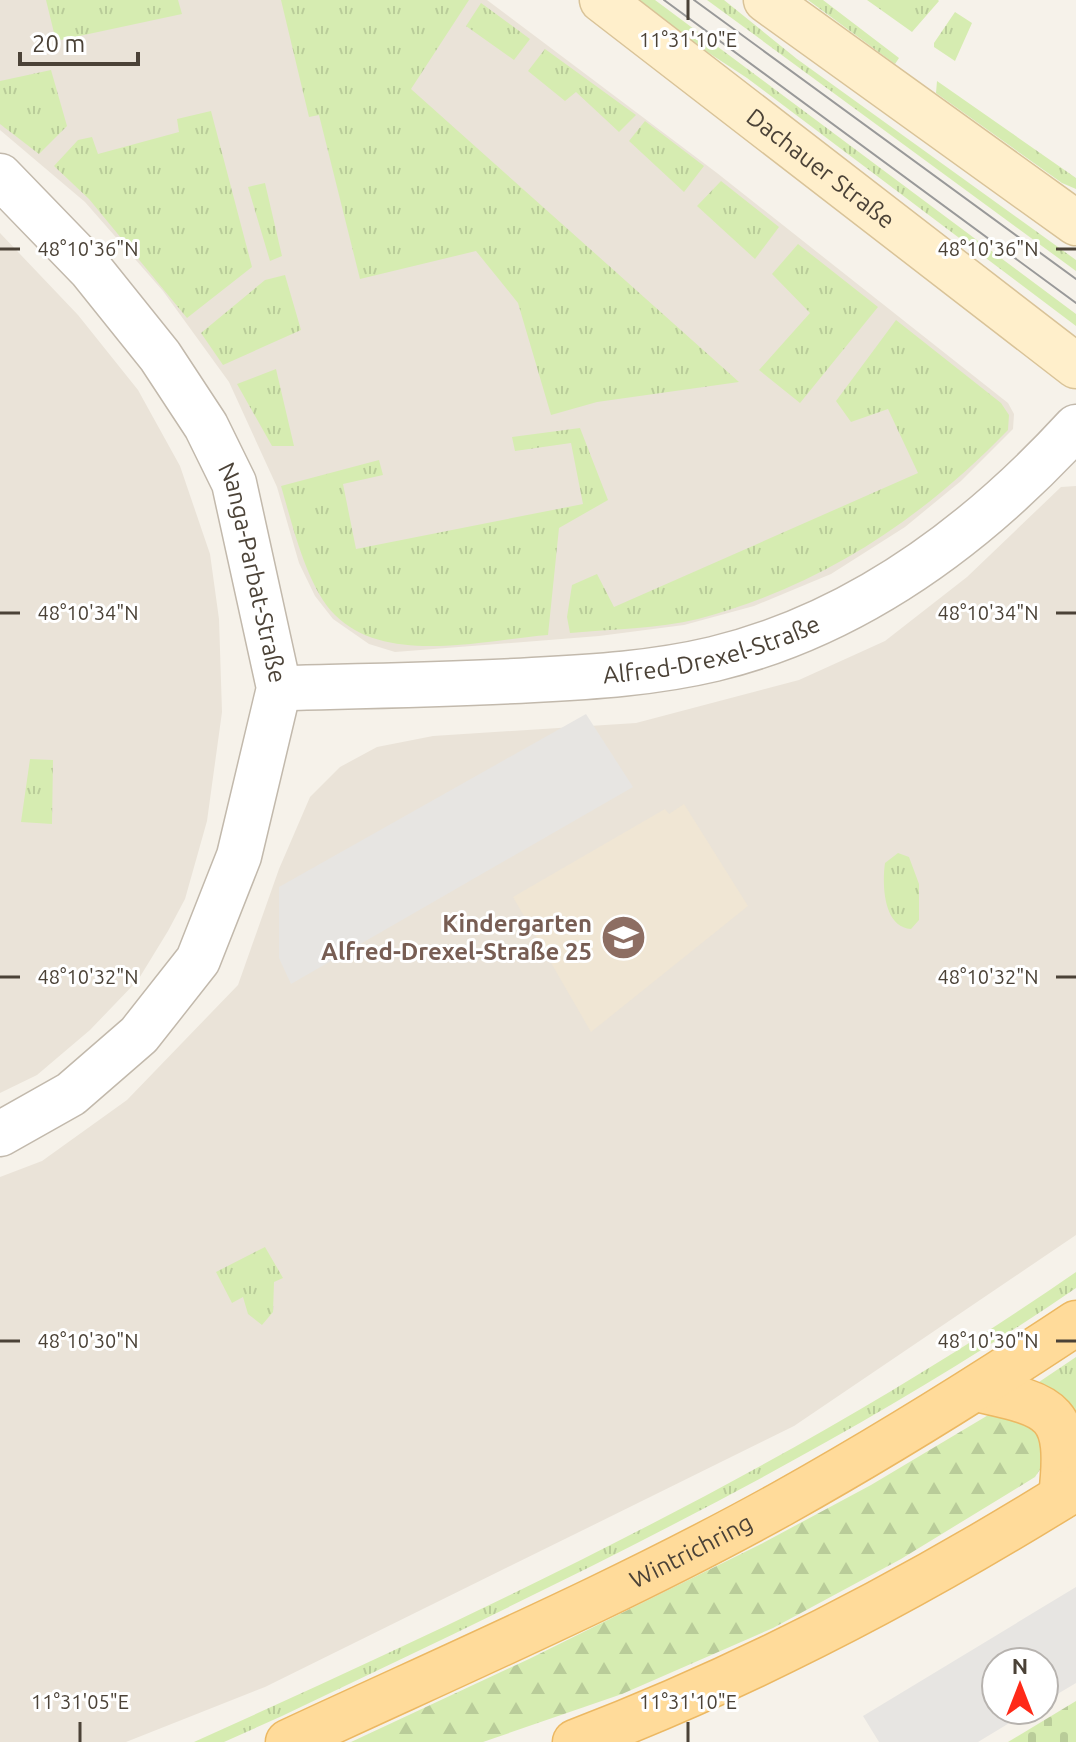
<svg xmlns="http://www.w3.org/2000/svg" width="1076" height="1742" font-family="Ubuntu,sans-serif">
<style>
.residential{fill:#eae3d8}
.education{fill:#f0e6d4}
.grass{fill:url(#grass-tufts)}
.forest{fill:url(#forest-firs)}
.cemetery{fill:url(#cemetery-stones)}
.parking{fill:#e7e5e2}
.lines{fill:none;stroke-linecap:round;stroke-linejoin:round}
.minor-casing{stroke:#c2b9ac;stroke-width:47}
.secondary-casing{stroke:#d9c398;stroke-width:47}
.primary-casing{stroke:#ecb862;stroke-width:47}
.minor{stroke:#fff;stroke-width:44}
.secondary{stroke:#ffefcb;stroke-width:44}
.primary{stroke:#ffdb9a;stroke-width:44}
.tram{stroke:#999;stroke-width:2}
.ticks{fill:none;stroke:#4b4237;stroke-width:3}
.labels{text-anchor:middle;stroke-width:6;stroke-linejoin:round;paint-order:stroke}
.street-label{font-size:24px;fill:#4b4237;stroke:#fff}
.education-label{font-size:24px;font-weight:bold;fill:#785e54;stroke:#fff;text-anchor:end}
.ticks-label{font-size:20px;text-anchor:middle;fill:#4b4237;stroke:#fff;stroke-width:6;stroke-linejoin:round;paint-order:stroke}
</style>
<defs>
<pattern id="grass-tufts" width="24" height="20" patternUnits="userSpaceOnUse" patternTransform="scale(2)"><rect width="24" height="20" fill="#d6ecb1"/><path d="M3 7l-1-3M5 7V3M7 7l1-3M15 17l-1-3M17 17v-4M19 17l1-3" fill="none" stroke="#b9cc99"/></pattern>
<pattern id="forest-firs" width="22" height="20" patternUnits="userSpaceOnUse" patternTransform="scale(2)"><rect width="22" height="20" fill="#d6ecb1"/><path d="M5 1l3.5 6h-7zM16 11l3.5 6h-7z" fill="#b9cc99"/></pattern>
<pattern id="cemetery-stones" width="16" height="16" patternUnits="userSpaceOnUse" patternTransform="scale(2)"><rect width="16" height="16" fill="#d6ecb1"/><path d="M2 7V4a2 2 0 0 1 4 0v3zM10 15v-3a2 2 0 0 1 4 0v3z" fill="#b9cc99"/></pattern>
</defs>
<rect width="100%" height="100%" fill="#f6f2ea"/>
<path class="residential" d="M 0,0 L 487,0 L 717,173 L 1008,403 L 1014,414 L 1013,429 L 961,481 L 905,527 L 831,574 L 754,606 L 684,625 L 599,636 L 395,652 L 369,644 L 333,619 L 315,596 L 299,563 L 277,487 L 229,382 L 163,291 L 85,202 L 0,130 Z
M 0,233 L 78,315 L 138,390 L 180,466 L 210,554 L 219,619 L 222,712 L 207,821 L 185,899 L 168,931 L 138,980 L 90,1030 L 37,1075 L 0,1093 Z
M 1076,486 L 1076,1235 L 794,1426 L 265,1687 L 126,1742 L 0,1742 L 0,1177 L 42,1161 L 127,1100 L 238,985 L 279,869 L 310,797 L 340,767 L 377,747 L 433,736 L 636,723 L 799,680 L 885,641 L 967,577 L 1061,487 Z"/>
<path class="education" d="M 684,804 L 748,906 L 591,1032 L 513,897 L 665,809 L 669,814 Z"/>
<path class="grass" d="M 46,0 L 178,0 L 182,14 L 56,41 Z
M 281,0 L 469,0 L 411,89 L 739,382 L 597,402 L 551,415 L 518,303 L 476,251 L 360,279 L 319,115 L 309,117 Z
M 628,0 L 655,0 L 1076,314 L 1076,326 L 747,78 Z
M 707,0 L 724,0 L 797,59 L 1076,260 L 1076,271 Z
M 808,0 L 823,0 L 899,58 L 895,64 Z
M 867,0 L 938,0 L 939,1 L 912,32 Z
M 481,3 L 530,39 L 514,60 L 466,26 Z
M 955,12 L 972,23 L 955,61 L 934,47 L 934,43 Z
M 545,49 L 636,115 L 619,132 L 576,92 L 565,101 L 528,71 Z
M 51,70 L 67,126 L 39,154 L 0,124 L 0,81 Z
M 937,81 L 1076,178 L 1076,189 L 1062,183 L 936,93 Z
M 211,111 L 252,267 L 187,318 L 89,199 L 54,166 L 78,140 L 92,137 L 98,154 L 179,132 L 177,119 Z
M 645,121 L 704,166 L 684,192 L 629,141 Z
M 721,181 L 779,227 L 755,259 L 697,206 Z
M 265,183 L 282,256 L 270,261 L 248,187 Z
M 798,244 L 878,307 L 800,403 L 759,370 L 810,313 L 772,274 Z
M 285,275 L 301,330 L 223,365 L 201,333 L 265,280 Z
M 896,320 L 1001,403 L 1009,415 L 1008,430 C 921,520 820,587 698,619 C 658,629 611,629 570,633 L 567,617 L 572,585 L 597,574 L 614,607 L 918,473 L 888,409 L 851,422 L 836,401 Z
M 276,369 L 294,446 L 272,446 L 237,384 Z
M 580,428 L 608,500 L 559,528 L 548,635 C 483,640 386,666 335,615 C 307,588 292,523 281,486 L 379,460 L 383,475 L 343,484 L 356,549 L 583,504 L 571,443 L 515,451 L 512,437 Z
M 30,759 L 53,760 L 52,824 L 21,822 Z
M 898,853 L 909,857 L 919,884 L 919,920 L 911,929 C 883,927 882,884 885,863 Z
M 265,1247 L 283,1278 L 274,1282 L 273,1312 L 262,1325 L 248,1314 L 243,1297 L 232,1303 L 216,1272 Z
M 1076,1272 L 1076,1288 C 827,1458 554,1586 282,1716 L 224,1742 L 194,1742 C 497,1605 802,1462 1076,1272 Z
M 1076,1357 L 1076,1419 L 1059,1394 L 1039,1382 Z"/>
<path class="forest" d="M 1017,1412 L 1044,1440 L 1043,1465 L 1035,1477 L 901,1559 L 773,1628 L 622,1694 L 483,1742 L 351,1742 L 529,1659 L 761,1544 L 871,1485 L 990,1414 Z"/>
<path class="cemetery" d="M 1076,1701 L 1076,1742 L 1008,1742 Z"/>
<path class="parking" d="M 586,714 L 633,787 L 291,984 L 279,958 L 279,887 Z
M 1076,1587 L 1076,1683 L 1044,1702 L 1044,1662 L 996,1662 L 996,1710 L 1031,1710 L 978,1742 L 879,1742 L 863,1716 Z"/>
<g class="lines">
<defs>
<g id="minor">
<path id="s1" d="M 0,176 L 91,270 L 160,356 L 206,426 L 234,483 L 279,688 L 239,856 L 198,960 L 139,1035 L 71,1094 L 0,1134"/>
<path id="s2" d="M 279,688 C 364,686 448,685 533,680 C 594,677 655,673 714,659 C 858,624 977,535 1076,427"/>
</g>
<g id="secondary">
<path id="s3" d="M 602,0 L 1076,366"/>
<path d="M 766,0 L 1076,223"/>
</g>
<g id="primary">
<path d="M 976,1389 C 1055,1406 1071,1411 1061,1497"/>
<path id="s4" d="M 288,1742 C 453,1665 623,1592 783,1503 C 883,1447 981,1386 1076,1323"/>
<path d="M 575,1742 C 751,1675 916,1588 1076,1488"/>
</g>
</defs>
<use href="#minor" class="minor-casing"/>
<use href="#secondary" class="secondary-casing"/>
<use href="#primary" class="primary-casing"/>
<use href="#minor" class="minor"/>
<use href="#secondary" class="secondary"/>
<use href="#primary" class="primary"/>
<path class="tram" d="M 664,0 L 1076,303
M 694,0 L 1076,279"/>
</g>
<path class="ticks" d="M 688,0 L 688,20M 0,249 L 20,249M 1056,249 L 1076,249M 0,613 L 20,613M 1056,613 L 1076,613M 0,977 L 20,977M 1056,977 L 1076,977M 0,1341 L 20,1341M 1056,1341 L 1076,1341M 80,1722 L 80,1742M 688,1722 L 688,1742"/>
<defs>
<symbol id="school-disc" viewBox="-11 -11 22 22"><circle r="9.5" fill="#8d6e63" stroke="#fff"/><path d="M0-5L7-2L0 1L-7-2ZM-4 1L0 2.5L4 1V4Q0 6-4 4Z" fill="#fff"/></symbol>
</defs>
<g fill-rule="evenodd">
<use href="#school-disc" x="598" y="912" width="51" height="51"/>
</g>
<g class="labels">
<g class="street-label">
<text dy="8" stroke="none"><textPath href="#s3" startOffset="276">Dachauer Straße</textPath></text>
<text dy="8" stroke="none"><textPath href="#s1" startOffset="480">Nanga-Parbat-Straße</textPath></text>
<text dy="8" stroke="none"><textPath href="#s2" startOffset="436">Alfred-Drexel-Straße</textPath></text>
<text dy="8" stroke="none"><textPath href="#s4" startOffset="446">Wintrichring</textPath></text>
</g>
<g class="education-label">
<text x="592" y="932">Kindergarten<tspan x="592" dy="28">Alfred-Drexel-Straße 25</tspan></text>
</g>
</g>
<g class="ticks-label">
<text x="688" y="47">11°31'10"E</text>
<text x="88" y="256">48°10'36"N</text>
<text x="988" y="256">48°10'36"N</text>
<text x="88" y="620">48°10'34"N</text>
<text x="988" y="620">48°10'34"N</text>
<text x="88" y="984">48°10'32"N</text>
<text x="988" y="984">48°10'32"N</text>
<text x="88" y="1348">48°10'30"N</text>
<text x="988" y="1348">48°10'30"N</text>
<text x="80" y="1709">11°31'05"E</text>
<text x="688" y="1709">11°31'10"E</text>
</g>
<g transform="translate(1020 1686)"><circle r="38" fill="#ffffff" stroke="#b7b3af" stroke-width="2"/>
<path d="M0-6L14 30L0 20L-14 30Z" fill="#ff2a18"/>
<text y="-12" font-size="22" font-weight="bold" text-anchor="middle" fill="#4b4237">N</text>
</g>
<path d="M20 52v12h118v-12" fill="none" stroke="#4b4237" stroke-width="4"/>
<text x="32" y="52" font-size="24" fill="#4b4237" stroke="#ffffff" stroke-width="6" paint-order="stroke">20 m</text>
</svg>
